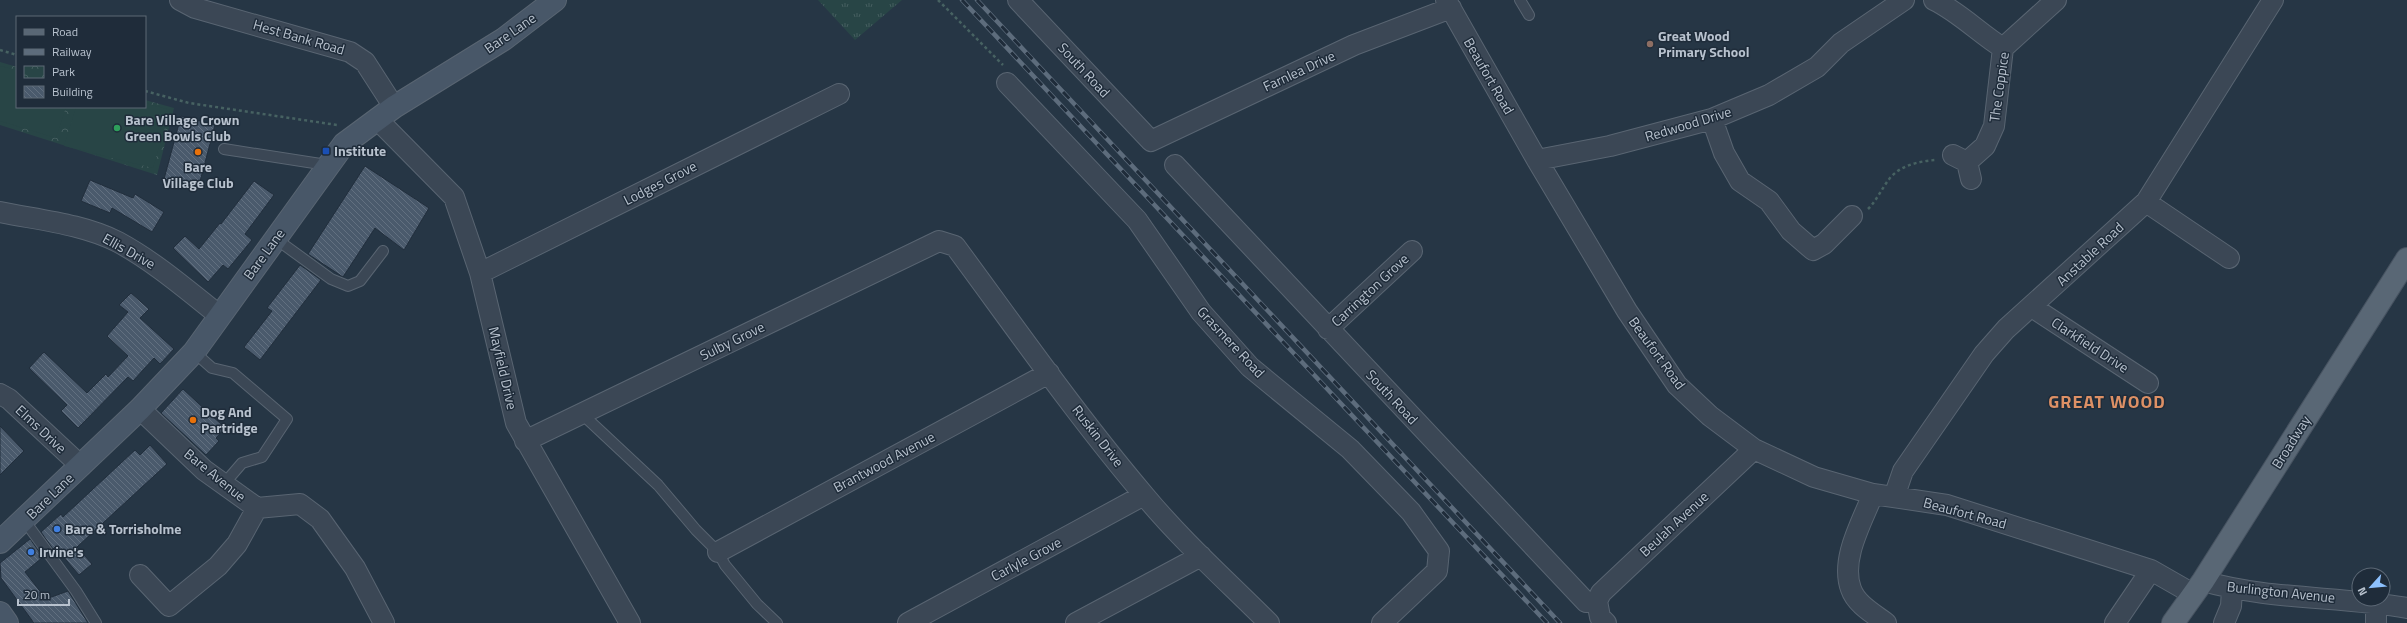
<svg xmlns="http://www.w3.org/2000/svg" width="2407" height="623" font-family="'Titillium Web',sans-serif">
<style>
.grass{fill:url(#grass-tufts)}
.park{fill:url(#park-crowns)}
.pitch{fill:#284546}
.building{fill:url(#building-back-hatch);stroke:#212e3c}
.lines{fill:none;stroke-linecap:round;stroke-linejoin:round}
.service-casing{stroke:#596572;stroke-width:12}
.minor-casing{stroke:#596572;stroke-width:22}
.secondary-casing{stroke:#596572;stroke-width:24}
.primary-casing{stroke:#475361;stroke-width:24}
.path{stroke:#476262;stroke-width:2.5;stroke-dasharray:3 3;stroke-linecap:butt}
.service{stroke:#3b4755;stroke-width:10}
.minor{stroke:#3b4755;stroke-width:20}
.secondary{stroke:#485768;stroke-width:22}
.primary{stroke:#596775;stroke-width:22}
.rail-casing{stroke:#5d6c7c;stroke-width:4.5}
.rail{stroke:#1f2c3a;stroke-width:3;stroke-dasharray:9;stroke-linecap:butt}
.education-dot{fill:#8d6e63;stroke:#1f2c3a;stroke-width:1.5}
.leisure-dot{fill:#2e9e5b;stroke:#1f2c3a;stroke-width:1.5}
.transit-dot{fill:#1a4fb4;stroke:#1f2c3a;stroke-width:1.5}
.food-dot{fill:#e8710a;stroke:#1f2c3a;stroke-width:1.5}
.shop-dot{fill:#3f7fe0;stroke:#1f2c3a;stroke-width:1.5}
.labels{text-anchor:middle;stroke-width:3;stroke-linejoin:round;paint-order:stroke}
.street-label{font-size:14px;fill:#b8c2ce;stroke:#1f2c3a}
.poi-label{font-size:14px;font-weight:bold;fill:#b8c2ce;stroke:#1f2c3a;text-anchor:start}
.district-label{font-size:18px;font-weight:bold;letter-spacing:1px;fill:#dd9065;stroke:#1f2c3a}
</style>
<defs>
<pattern id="grass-tufts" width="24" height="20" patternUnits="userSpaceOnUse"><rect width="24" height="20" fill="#284546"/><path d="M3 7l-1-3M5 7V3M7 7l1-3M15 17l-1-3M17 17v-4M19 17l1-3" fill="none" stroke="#455e60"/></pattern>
<pattern id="park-crowns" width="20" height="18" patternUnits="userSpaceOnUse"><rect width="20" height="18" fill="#284546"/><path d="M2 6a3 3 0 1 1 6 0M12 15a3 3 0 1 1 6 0" fill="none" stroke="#455e60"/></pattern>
<pattern id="building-back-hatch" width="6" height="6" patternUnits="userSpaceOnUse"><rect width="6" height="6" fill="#4a5a6c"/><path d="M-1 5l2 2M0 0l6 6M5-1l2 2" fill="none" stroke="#627080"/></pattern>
</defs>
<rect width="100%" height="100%" fill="#263645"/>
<path class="grass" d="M 818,0 L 902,0 L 855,40 Z"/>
<path class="park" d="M 0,62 L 17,67 L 17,107 L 145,107 L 145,100 L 174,108 L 157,175 L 0,125 Z"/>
<path class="pitch" d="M 0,66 L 17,70 L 17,107 L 66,107 L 56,138 L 0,121 Z
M 145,103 L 170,110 L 153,168 L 64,146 L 76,107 L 145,107 Z"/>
<path class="building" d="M 181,116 L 215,125 L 198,189 L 164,179 Z
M 365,166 L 429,208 L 404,250 L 375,228 L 343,277 L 308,254 Z
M 90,180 L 133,198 L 135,194 L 164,212 L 152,232 L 112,208 L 110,213 L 81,201 Z
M 254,181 L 274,195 L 245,234 L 252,240 L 228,269 L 223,265 L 208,282 L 173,248 L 185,236 L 199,249 L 220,223 L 221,224 Z
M 300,265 L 321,280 L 260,360 L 244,347 L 272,311 L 267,308 Z
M 131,293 L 149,309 L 140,318 L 174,349 L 160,364 L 154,358 L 133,381 L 128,377 L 78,428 L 61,411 L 67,405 L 29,368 L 44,352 L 87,393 L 106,374 L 108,377 L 128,356 L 107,336 L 128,312 L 119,305 Z
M 183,389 L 225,428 L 216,438 L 219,441 L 206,455 L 161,413 Z
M 0,426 L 24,451 L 0,475 Z
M 150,445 L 167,464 L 77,547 L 92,564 L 79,575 L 55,547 L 53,549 L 41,532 L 61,514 L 63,517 L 135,450 L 140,455 Z
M 30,539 L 43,557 L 25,572 L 46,599 L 68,591 L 88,623 L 34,623 L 1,578 L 0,563 Z"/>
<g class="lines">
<defs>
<path id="service" d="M 1520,0 L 1529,15
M 224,149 L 327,165
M 276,239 L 331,279 L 348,286 L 360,281 L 383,251
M 194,352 L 212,368 L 233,373 L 287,419 L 262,457 L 242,463 L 223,485
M 581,413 L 658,485 L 696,530 L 718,552 L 725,565 L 757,604 L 777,623
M 24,520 L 76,591 L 96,623"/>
<path id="minor" d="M 180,0 L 195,8 L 350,52 L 365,62 L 394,107
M 1018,0 L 1151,141 L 1354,45 L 1451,8
M 1446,0 L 1537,160 L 1627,311 L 1677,385 L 1710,416 L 1754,449 L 1814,477 L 1873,494 L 1947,505 L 2151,570 L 2193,594
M 1934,0 C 1959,12 1979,33 2003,48
M 1007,83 L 1137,220 L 1201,312 L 1250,367 L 1350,449 L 1411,512 L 1439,551 L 1437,571 L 1382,623
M 377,119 L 454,197 L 480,273 L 516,423 L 630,623
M 1712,119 L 1724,153 L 1740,181 L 1769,201 L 1791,231 L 1813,250 L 1824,244 L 1852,216
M 1953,155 L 1967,162
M 1537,160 L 1610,146 L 1712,119 L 1769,95 L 1817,67 L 1841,43 L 1904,0
M 1175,165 L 1586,602 L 1597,601 L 1600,617 L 1606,623
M 1971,179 L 1967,162 L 1985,146 L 1994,126 L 2003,48 L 2056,0
M 2146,202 L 2229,258
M 0,212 C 39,220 83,224 118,242 C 155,262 187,290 220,316
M 480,273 L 839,94
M 2032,307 L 2148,383
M 1328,329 L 1412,251
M 0,394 L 9,399 L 81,466
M 140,409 L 204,470 L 257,508 L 300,504 L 320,519 L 355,568 L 384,623
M 525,441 L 939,241 L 955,246 C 1017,330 1077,416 1144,495 C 1182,541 1227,581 1269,623
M 1873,494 C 1862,522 1840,559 1851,589 C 1856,604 1874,614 1886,623
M 1894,497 L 1903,471 L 1984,354 L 2006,329 L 2146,202 L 2273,0
M 718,552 L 1049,373
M 140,575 L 169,606 L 218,566 L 237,544 L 257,508
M 2203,581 C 2269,600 2340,596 2407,608
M 1597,601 L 1601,593 L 1754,449
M 908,623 L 1144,495
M 1076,623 L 1201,556
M 2115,623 L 2151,570
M 2224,623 L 2231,606 L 2232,589
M 2376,623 L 2376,602"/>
<path id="secondary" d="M 0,542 L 140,409 L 194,352 L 344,144 L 394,107 L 504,39 L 555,0
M 0,613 L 7,623"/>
<path id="primary" d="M 2173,623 L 2203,581 L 2407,259"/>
</defs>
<use href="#service" class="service-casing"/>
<use href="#minor" class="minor-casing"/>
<use href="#secondary" class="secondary-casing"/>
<use href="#primary" class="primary-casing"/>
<path class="path" d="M 938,0 L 1003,65
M 0,50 L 17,55
M 145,91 L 189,103 L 337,125
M 1868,209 C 1877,200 1882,188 1890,178 C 1901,165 1920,161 1936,160"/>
<use href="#service" class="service"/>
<use href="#minor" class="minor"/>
<use href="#secondary" class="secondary"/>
<use href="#primary" class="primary"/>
<defs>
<path id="rail" d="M 962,0 L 1547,623
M 977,0 L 1560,623"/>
</defs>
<use href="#rail" class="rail-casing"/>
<use href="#rail" class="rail"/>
</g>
<circle class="education-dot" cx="1650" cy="44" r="4"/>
<circle class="leisure-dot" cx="117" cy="128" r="4"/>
<rect class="transit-dot" x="322" y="147" width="8" height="8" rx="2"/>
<g class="food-dot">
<circle cx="198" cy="152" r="4"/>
<circle cx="193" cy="420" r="4"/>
</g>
<g class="shop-dot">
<circle cx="57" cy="529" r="4"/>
<circle cx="31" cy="552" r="4"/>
</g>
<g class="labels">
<g class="street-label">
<text transform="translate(510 33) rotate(-35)" y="5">Bare Lane</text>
<text transform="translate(299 37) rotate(16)" y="5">Hest Bank Road</text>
<text transform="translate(1084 70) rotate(47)" y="5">South Road</text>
<text transform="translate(1299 71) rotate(-25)" y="5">Farnlea Drive</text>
<text transform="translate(1489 76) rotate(60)" y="5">Beaufort Road</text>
<text transform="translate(1999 87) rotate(-82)" y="5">The Coppice</text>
<text transform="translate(1688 124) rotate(-17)" y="5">Redwood Drive</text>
<text transform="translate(660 183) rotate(-27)" y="5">Lodges Grove</text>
<text transform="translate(129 251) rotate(29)" y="5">Ellis Drive</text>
<text transform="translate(264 254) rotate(-54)" y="5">Bare Lane</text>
<text transform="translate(2090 254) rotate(-43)" y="5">Anstable Road</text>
<text transform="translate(1370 290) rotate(-43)" y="5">Carrington Grove</text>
<text transform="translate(732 341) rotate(-26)" y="5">Sulby Grove</text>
<text transform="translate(1231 342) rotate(47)" y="5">Grasmere Road</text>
<text transform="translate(2090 345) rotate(33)" y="5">Clarkfield Drive</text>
<text transform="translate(1657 353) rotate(54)" y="5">Beaufort Road</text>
<text transform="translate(503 368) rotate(77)" y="5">Mayfield Drive</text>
<text transform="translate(1392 397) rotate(47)" y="5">South Road</text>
<text transform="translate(41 429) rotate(43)" y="5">Elms Drive</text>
<text transform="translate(1098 436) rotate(52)" y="5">Ruskin Drive</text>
<text transform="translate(2291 442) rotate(-58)" y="5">Broadway</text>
<text transform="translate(884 462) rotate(-28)" y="5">Brantwood Avenue</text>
<text transform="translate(215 475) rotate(39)" y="5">Bare Avenue</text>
<text transform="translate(50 496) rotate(-44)" y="5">Bare Lane</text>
<text transform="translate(1965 513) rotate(15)" y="5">Beaufort Road</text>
<text transform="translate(1674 524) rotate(-43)" y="5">Beulah Avenue</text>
<text transform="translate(1026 559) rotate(-28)" y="5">Carlyle Grove</text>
<text transform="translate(2281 592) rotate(6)" y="5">Burlington Avenue</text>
</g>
<g class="poi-label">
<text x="1658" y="41">Great Wood<tspan x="1658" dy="16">Primary School</tspan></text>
<text x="125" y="125">Bare Village Crown<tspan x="125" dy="16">Green Bowls Club</tspan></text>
<text x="334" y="156">Institute</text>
<text x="198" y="172" text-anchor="middle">Bare<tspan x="198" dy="16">Village Club</tspan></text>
<text x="201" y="417">Dog And<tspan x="201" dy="16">Partridge</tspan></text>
<text x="65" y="534">Bare &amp; Torrisholme</text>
<text x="39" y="557">Irvine's</text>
</g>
<g class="district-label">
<text x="2107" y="408">GREAT WOOD</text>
</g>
</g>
<rect x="16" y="16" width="130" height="92" fill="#1f2c3a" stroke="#5c6875"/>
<rect x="24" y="29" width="20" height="6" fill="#596775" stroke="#5c6875"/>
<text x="52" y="36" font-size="12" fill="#b8c2ce">Road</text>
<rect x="24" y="49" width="20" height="6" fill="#5d6c7c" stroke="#5c6875"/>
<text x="52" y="56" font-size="12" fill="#b8c2ce">Railway</text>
<rect x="24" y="66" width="20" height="12" fill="url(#park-crowns)" stroke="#5c6875"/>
<text x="52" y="76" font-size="12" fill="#b8c2ce">Park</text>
<rect x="24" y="86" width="20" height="12" fill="url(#building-back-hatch)" stroke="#5c6875"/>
<text x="52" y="96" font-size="12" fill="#b8c2ce">Building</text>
<g transform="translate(2371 587) rotate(243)"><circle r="19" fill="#1f2c3a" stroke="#5c6875"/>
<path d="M0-3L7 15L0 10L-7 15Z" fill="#8dc1fe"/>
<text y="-6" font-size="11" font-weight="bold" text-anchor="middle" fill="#b8c2ce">N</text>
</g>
<path d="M18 599v6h51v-6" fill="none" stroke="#b8c2ce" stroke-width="2"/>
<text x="24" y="599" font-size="12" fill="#b8c2ce" stroke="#1f2c3a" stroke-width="3" paint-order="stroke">20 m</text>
</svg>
